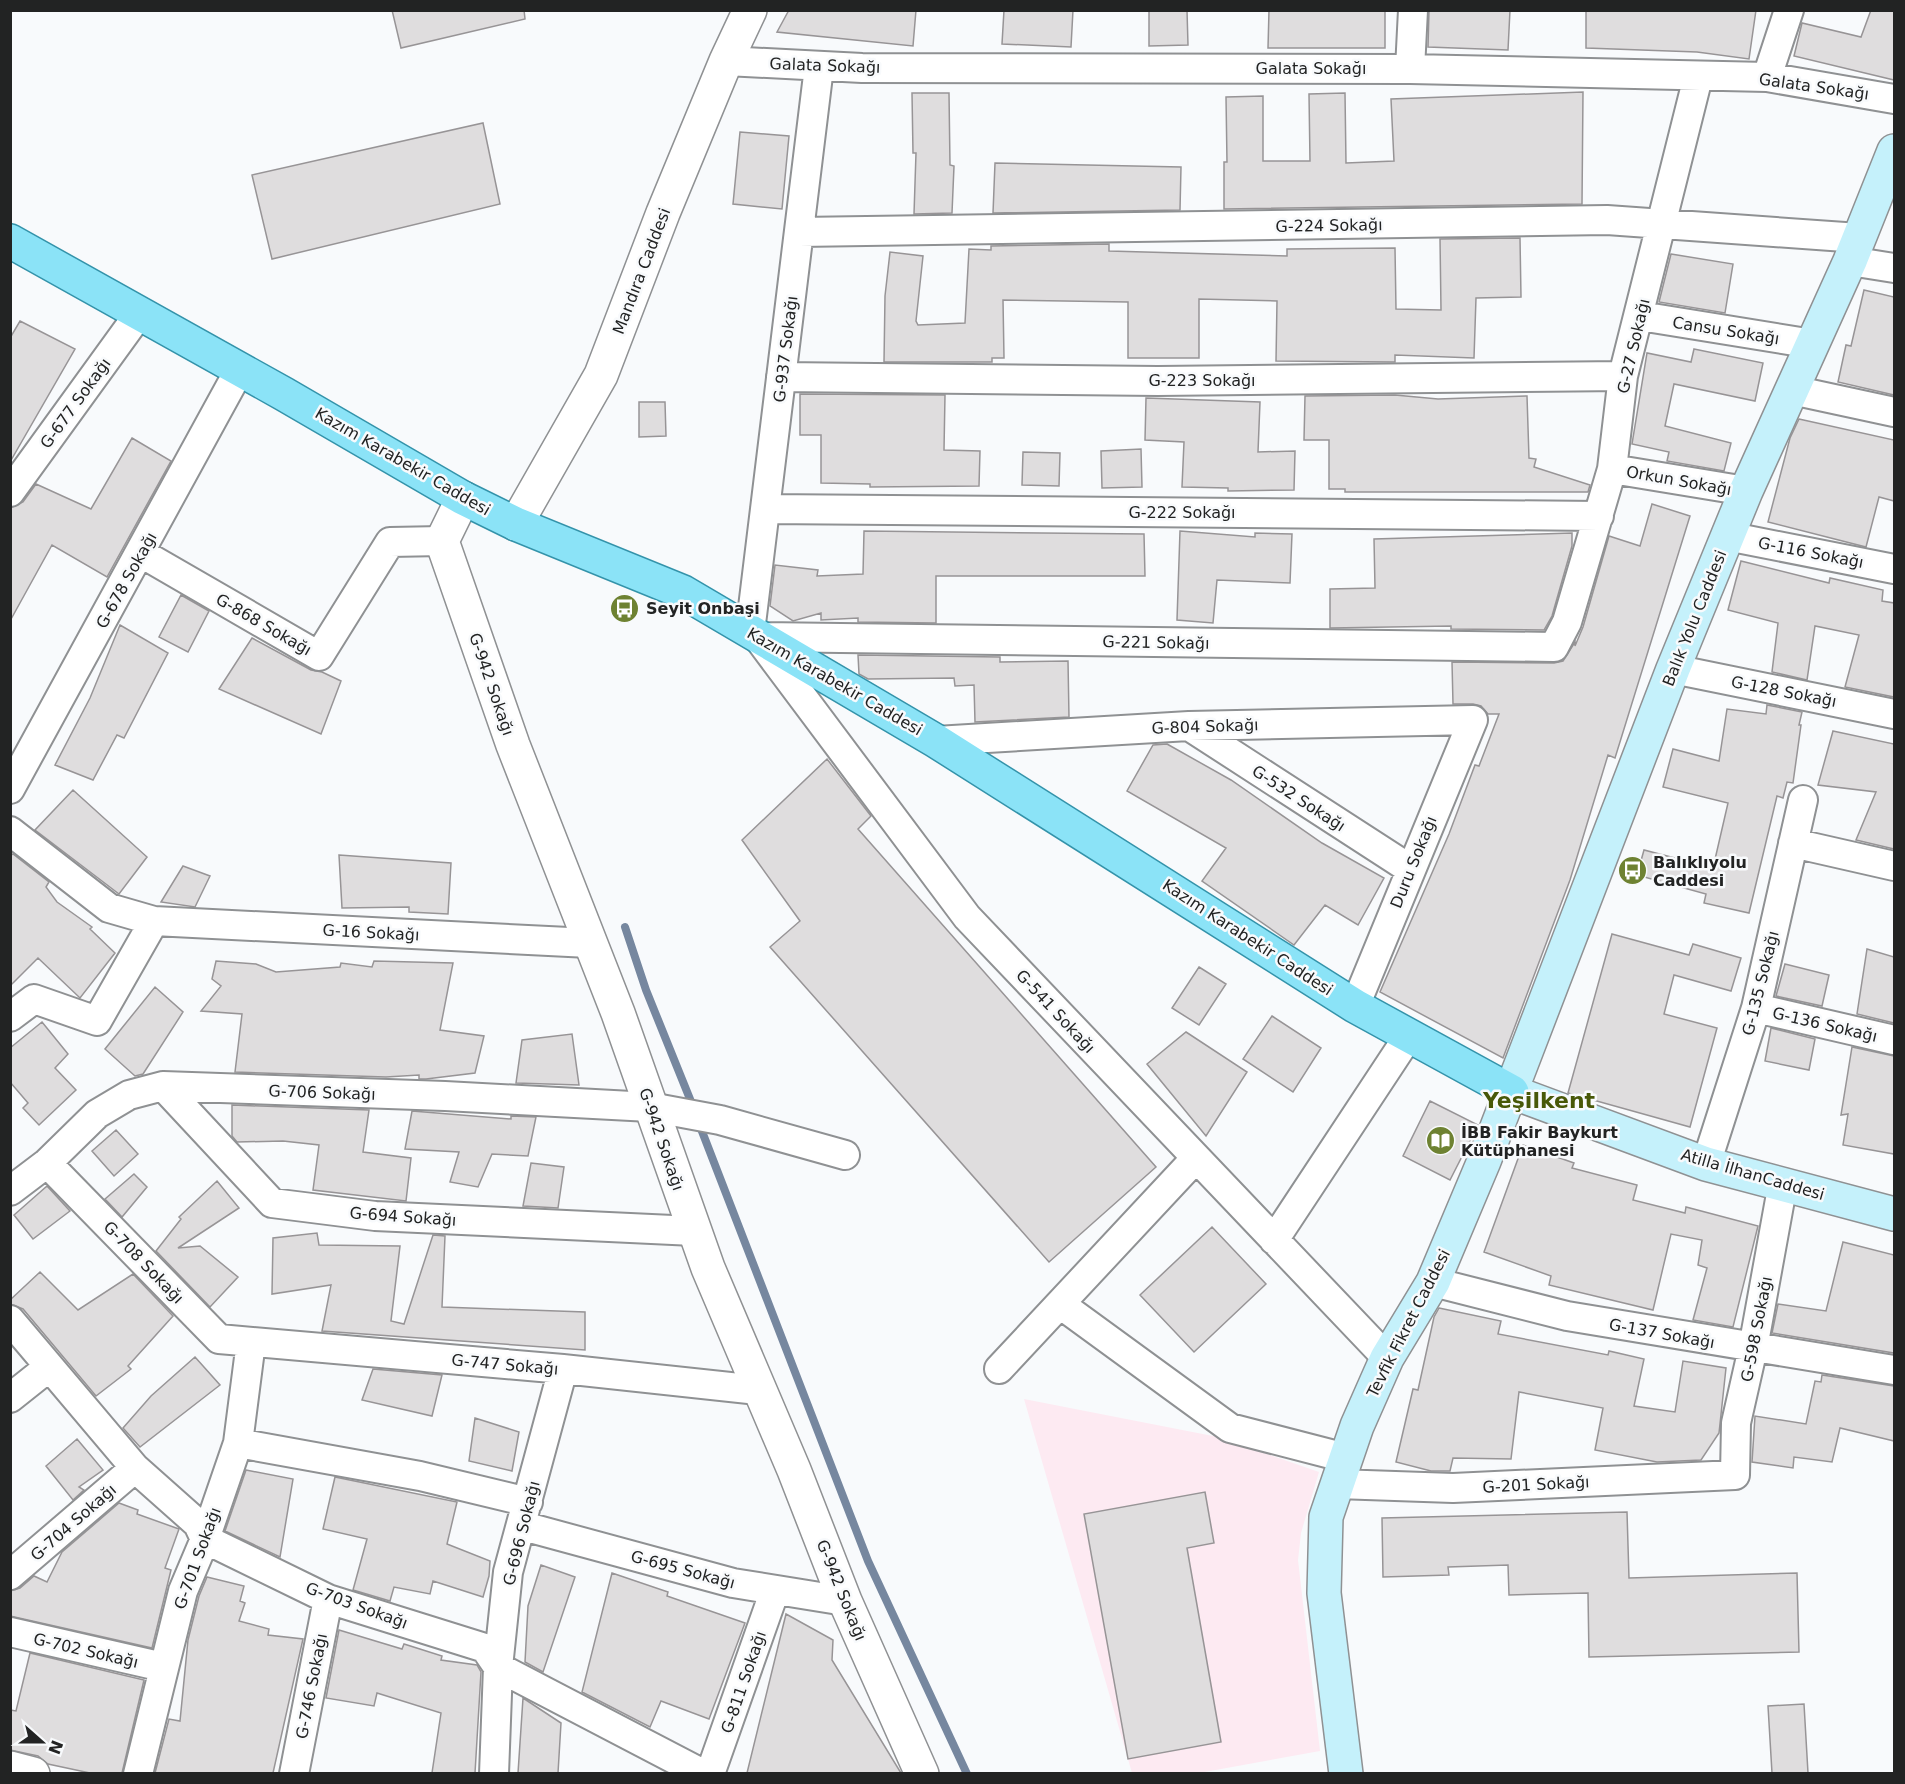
<svg xmlns="http://www.w3.org/2000/svg" width="1905" height="1784" font-family="'DejaVu Sans',sans-serif">
<style>
.education{fill:#fdeaf2}
.lines{fill:none;stroke-linecap:round;stroke-linejoin:round}
.stream{stroke:#76879f;stroke-width:8}
.building{fill:#dfddde;stroke:#979496;stroke-width:1.5}
.minor-casing{stroke:#8f9193;stroke-width:32}
.tertiary-casing{stroke:#8f9193;stroke-width:36}
.secondary-casing{stroke:#8f9193;stroke-width:36}
.primary-casing{stroke:#3493aa;stroke-width:36}
.minor{stroke:#fff;stroke-width:28}
.tertiary{stroke:#fff;stroke-width:33}
.secondary{stroke:#c5f1fb;stroke-width:33}
.primary{stroke:#8be3f7;stroke-width:33}
.labels{text-anchor:middle;stroke-width:5;stroke-linejoin:round;paint-order:stroke}
.street-label{font-size:16px;fill:#222323;stroke:#f8fafc}
.poi-label{font-size:16px;font-weight:bold;fill:#222323;stroke:#f8fafc;text-anchor:start}
.district-label{font-size:22px;font-weight:bold;fill:#485808;stroke:#f8fafc}
</style>
<rect width="100%" height="100%" fill="#f8fafc"/>
<path class="education" d="M 1024,1399 L 1218,1437 L 1319,1472 L 1301,1533 L 1298,1560 L 1320,1751 L 1199,1773 L 1132,1773 Z"/>
<g class="lines">
<path class="stream" d="M 625,927 L 646,990 L 694,1109
M 698,1121 L 868,1561 L 967,1774"/>
</g>
<path class="building" d="M 392,10 L 524,10 L 525,19 L 401,48 Z
M 789,10 L 916,10 L 913,46 L 777,32 Z
M 1004,10 L 1073,10 L 1071,47 L 1002,44 Z
M 1149,10 L 1187,10 L 1188,45 L 1149,46 Z
M 1269,10 L 1385,10 L 1385,48 L 1268,48 Z
M 1429,10 L 1510,10 L 1508,50 L 1428,47 Z
M 1586,10 L 1756,10 L 1749,59 L 1697,52 L 1586,48 Z
M 1871,10 L 1894,10 L 1894,80 L 1794,56 L 1802,23 L 1861,37 Z
M 1583,92 L 1582,204 L 1224,209 L 1224,162 L 1227,162 L 1226,97 L 1263,96 L 1263,161 L 1310,161 L 1309,94 L 1345,93 L 1346,163 L 1394,161 L 1391,99 Z
M 912,93 L 949,93 L 950,165 L 954,166 L 952,213 L 914,214 L 916,153 L 913,153 Z
M 483,123 L 500,204 L 272,259 L 252,175 Z
M 740,132 L 789,136 L 782,209 L 733,204 Z
M 995,163 L 1181,167 L 1180,210 L 993,213 Z
M 1520,238 L 1521,297 L 1476,298 L 1474,358 L 1395,355 L 1395,362 L 1276,361 L 1277,301 L 1199,299 L 1199,358 L 1128,358 L 1128,302 L 1003,300 L 1004,358 L 992,358 L 992,362 L 884,362 L 885,296 L 890,252 L 923,256 L 916,321 L 918,325 L 965,323 L 969,249 L 991,250 L 991,246 L 1109,244 L 1109,251 L 1287,256 L 1287,249 L 1395,248 L 1396,309 L 1441,310 L 1440,239 Z
M 1671,254 L 1733,264 L 1725,313 L 1659,302 Z
M 1864,290 L 1894,297 L 1894,395 L 1838,382 L 1846,345 L 1851,346 Z
M 20,321 L 75,349 L 10,462 L 10,338 Z
M 1694,349 L 1763,363 L 1755,401 L 1674,384 L 1665,426 L 1731,443 L 1724,471 L 1667,461 L 1669,452 L 1632,444 L 1647,353 L 1691,362 Z
M 800,394 L 945,395 L 944,450 L 980,451 L 979,486 L 870,487 L 870,484 L 821,483 L 821,435 L 800,435 Z
M 1395,395 L 1438,399 L 1527,396 L 1529,458 L 1536,459 L 1534,467 L 1590,485 L 1588,492 L 1345,492 L 1345,489 L 1329,489 L 1329,440 L 1304,440 L 1305,396 Z
M 1146,398 L 1260,402 L 1258,452 L 1295,451 L 1294,490 L 1228,491 L 1228,488 L 1182,487 L 1184,442 L 1145,440 Z
M 639,402 L 665,402 L 666,436 L 639,437 Z
M 1799,419 L 1894,440 L 1894,501 L 1879,497 L 1866,547 L 1768,522 L 1790,438 Z
M 132,438 L 171,461 L 107,577 L 52,545 L 10,621 L 10,508 L 23,502 L 36,484 L 91,509 Z
M 1141,449 L 1142,487 L 1102,488 L 1101,451 Z
M 1023,452 L 1060,453 L 1059,486 L 1022,485 Z
M 1652,504 L 1690,516 L 1615,758 L 1608,755 L 1570,880 L 1503,1058 L 1380,992 L 1449,834 L 1475,765 L 1479,766 L 1499,714 L 1488,714 L 1481,706 L 1473,704 L 1453,704 L 1452,662 L 1554,663 L 1563,661 L 1575,642 L 1575,646 L 1583,627 L 1609,536 L 1640,546 Z
M 864,531 L 1144,534 L 1145,576 L 936,576 L 936,623 L 858,622 L 858,618 L 821,620 L 821,613 L 793,621 L 770,606 L 775,565 L 818,570 L 817,576 L 863,574 Z
M 1180,531 L 1255,537 L 1255,533 L 1292,534 L 1290,583 L 1217,580 L 1213,623 L 1177,620 Z
M 1572,533 L 1572,546 L 1552,616 L 1544,630 L 1451,629 L 1451,626 L 1330,628 L 1330,589 L 1375,588 L 1374,539 Z
M 1741,561 L 1829,583 L 1830,578 L 1883,590 L 1882,601 L 1894,603 L 1894,697 L 1845,687 L 1859,635 L 1815,626 L 1807,680 L 1772,672 L 1778,623 L 1728,610 Z
M 181,595 L 209,611 L 188,652 L 159,637 Z
M 120,625 L 168,653 L 124,738 L 117,735 L 93,780 L 55,765 L 90,698 Z
M 252,638 L 311,670 L 322,672 L 341,681 L 321,734 L 219,689 Z
M 858,655 L 1000,657 L 1000,662 L 1068,661 L 1069,717 L 975,722 L 974,685 L 955,686 L 954,678 L 868,679 L 859,674 Z
M 1767,705 L 1802,712 L 1799,725 L 1801,725 L 1793,783 L 1787,782 L 1783,798 L 1777,796 L 1749,913 L 1704,903 L 1706,894 L 1637,875 L 1644,850 L 1713,868 L 1728,803 L 1663,787 L 1673,749 L 1719,761 L 1727,709 L 1766,714 Z
M 1833,731 L 1894,744 L 1894,849 L 1856,840 L 1876,792 L 1818,785 Z
M 1167,744 L 1231,780 L 1322,843 L 1384,878 L 1358,925 L 1325,905 L 1294,945 L 1202,881 L 1226,848 L 1127,791 L 1153,745 Z
M 827,759 L 871,816 L 858,829 L 1156,1167 L 1049,1262 L 770,947 L 800,921 L 742,840 Z
M 73,790 L 147,857 L 119,894 L 35,830 Z
M 13,854 L 49,882 L 46,887 L 57,902 L 92,927 L 90,929 L 115,953 L 80,998 L 38,958 L 10,986 L 10,856 Z
M 339,855 L 451,863 L 448,914 L 409,912 L 409,907 L 342,908 Z
M 183,866 L 210,876 L 195,907 L 161,902 Z
M 1612,934 L 1689,955 L 1693,944 L 1741,958 L 1731,991 L 1674,975 L 1664,1014 L 1717,1028 L 1690,1127 L 1568,1093 Z
M 1867,949 L 1894,957 L 1894,1023 L 1857,1014 Z
M 216,961 L 256,964 L 276,972 L 340,967 L 341,963 L 372,967 L 374,961 L 453,963 L 440,1030 L 484,1036 L 475,1073 L 426,1079 L 419,1079 L 419,1075 L 386,1077 L 235,1072 L 242,1014 L 201,1011 L 221,986 L 212,979 Z
M 1785,964 L 1829,975 L 1822,1006 L 1776,996 Z
M 1199,967 L 1226,984 L 1199,1025 L 1172,1008 Z
M 155,987 L 183,1012 L 143,1074 L 135,1076 L 105,1049 Z
M 1272,1016 L 1321,1048 L 1293,1092 L 1243,1059 Z
M 42,1022 L 68,1054 L 55,1068 L 76,1090 L 39,1125 L 23,1108 L 28,1103 L 10,1082 L 10,1048 Z
M 1771,1028 L 1815,1039 L 1809,1070 L 1765,1061 Z
M 1186,1032 L 1247,1072 L 1206,1136 L 1147,1064 Z
M 572,1034 L 579,1085 L 516,1083 L 522,1040 Z
M 1852,1047 L 1894,1056 L 1894,1154 L 1843,1145 L 1848,1114 L 1841,1115 Z
M 1430,1101 L 1478,1125 L 1450,1180 L 1403,1156 Z
M 232,1105 L 369,1110 L 363,1152 L 411,1158 L 406,1201 L 313,1190 L 319,1145 L 283,1141 L 237,1142 L 232,1136 Z
M 412,1111 L 511,1119 L 511,1116 L 536,1117 L 528,1156 L 492,1154 L 478,1187 L 450,1182 L 459,1152 L 405,1149 Z
M 116,1130 L 138,1154 L 114,1176 L 92,1151 Z
M 1523,1145 L 1574,1163 L 1572,1168 L 1637,1185 L 1633,1200 L 1685,1213 L 1686,1207 L 1758,1226 L 1733,1327 L 1693,1320 L 1707,1268 L 1698,1265 L 1702,1240 L 1671,1234 L 1653,1310 L 1549,1285 L 1551,1276 L 1484,1252 Z
M 531,1163 L 564,1167 L 558,1208 L 523,1206 Z
M 134,1174 L 147,1187 L 122,1217 L 105,1199 Z
M 217,1181 L 239,1208 L 178,1248 L 200,1246 L 238,1277 L 210,1307 L 156,1251 L 181,1219 L 179,1217 Z
M 47,1186 L 70,1211 L 33,1239 L 14,1215 Z
M 1212,1227 L 1266,1284 L 1194,1352 L 1140,1295 Z
M 317,1233 L 319,1245 L 400,1246 L 391,1321 L 404,1324 L 433,1235 L 445,1236 L 442,1307 L 585,1312 L 585,1350 L 322,1331 L 331,1285 L 272,1294 L 273,1238 Z
M 1843,1242 L 1894,1255 L 1894,1353 L 1772,1333 L 1778,1304 L 1826,1311 Z
M 40,1272 L 78,1310 L 133,1274 L 173,1316 L 128,1366 L 131,1369 L 96,1396 L 23,1309 L 10,1304 L 10,1300 Z
M 1439,1308 L 1501,1321 L 1498,1334 L 1608,1355 L 1609,1351 L 1644,1359 L 1634,1406 L 1675,1412 L 1683,1361 L 1726,1368 L 1719,1433 L 1701,1460 L 1657,1462 L 1595,1450 L 1603,1408 L 1519,1392 L 1511,1459 L 1453,1458 L 1450,1471 L 1431,1471 L 1396,1462 L 1413,1389 L 1418,1390 L 1434,1317 Z
M 195,1357 L 220,1385 L 140,1447 L 123,1428 L 151,1396 Z
M 373,1369 L 442,1375 L 432,1416 L 362,1400 Z
M 1822,1375 L 1894,1386 L 1894,1441 L 1840,1428 L 1832,1462 L 1794,1457 L 1793,1468 L 1752,1462 L 1755,1416 L 1806,1424 L 1815,1381 L 1821,1382 Z
M 475,1418 L 519,1432 L 512,1471 L 469,1461 Z
M 77,1439 L 103,1470 L 79,1487 L 84,1490 L 73,1500 L 46,1466 Z
M 246,1470 L 293,1479 L 280,1557 L 225,1531 Z
M 335,1477 L 457,1502 L 447,1544 L 490,1561 L 489,1576 L 483,1597 L 433,1581 L 430,1594 L 394,1587 L 390,1601 L 353,1590 L 367,1539 L 323,1529 Z
M 1205,1492 L 1214,1543 L 1187,1548 L 1221,1742 L 1128,1759 L 1084,1514 Z
M 119,1503 L 138,1510 L 137,1514 L 179,1529 L 165,1568 L 171,1570 L 152,1648 L 10,1616 L 10,1591 L 20,1588 L 34,1576 L 47,1582 L 62,1552 Z
M 1627,1512 L 1629,1578 L 1797,1573 L 1799,1652 L 1589,1657 L 1588,1593 L 1509,1595 L 1508,1565 L 1448,1567 L 1449,1575 L 1383,1577 L 1382,1518 Z
M 541,1565 L 575,1577 L 543,1672 L 525,1662 L 528,1606 Z
M 612,1573 L 668,1592 L 667,1596 L 745,1623 L 709,1719 L 661,1701 L 650,1727 L 582,1692 Z
M 207,1577 L 244,1586 L 240,1601 L 245,1603 L 239,1621 L 269,1629 L 268,1635 L 303,1639 L 273,1773 L 155,1773 L 169,1719 L 180,1721 L 188,1640 L 199,1596 Z
M 786,1614 L 833,1640 L 832,1660 L 901,1773 L 747,1773 Z
M 339,1630 L 402,1649 L 404,1644 L 442,1656 L 441,1660 L 477,1665 L 481,1672 L 475,1773 L 432,1773 L 441,1713 L 377,1693 L 374,1706 L 326,1698 Z
M 30,1653 L 144,1680 L 122,1773 L 90,1773 L 48,1764 L 38,1756 L 10,1750 L 10,1710 L 16,1711 Z
M 523,1698 L 561,1723 L 558,1773 L 518,1773 Z
M 1804,1704 L 1808,1773 L 1772,1773 L 1768,1706 Z"/>
<g class="lines">
<defs>
<path id="minor" d="M 726,61 L 862,68 L 1410,69 L 1767,77 L 1894,99
M 1410,69 L 1413,10
M 1767,77 L 1789,10
M 799,232 L 1607,220 L 1859,238
M 1850,261 L 1894,268
M 1640,316 L 1813,344
M 781,377 L 1158,381 L 1623,376
M 1792,390 L 1894,412
M 1612,469 L 1746,491
M 10,492 L 139,314
M 765,509 L 1599,516
M 1727,536 L 1894,569
M 141,553 L 319,656 L 390,542 L 442,541
M 750,632 L 819,67
M 758,637 L 1554,647 L 1567,622 L 1612,469 L 1623,376 L 1698,77
M 759,639 L 967,917 L 1387,1358
M 1673,669 L 1894,714
M 1189,726 L 1410,869
M 936,741 L 1189,726 L 1473,720 L 1355,1006
M 10,789 L 240,369
M 10,831 L 109,908 L 154,921 L 589,943
M 1793,843 L 1894,866
M 1756,1008 L 1894,1040
M 10,1017 L 34,999 L 97,1021 L 154,921
M 163,1086 L 272,1203 L 375,1216 L 694,1231
M 47,1163 L 219,1339 L 563,1369 L 758,1390
M 1706,1164 L 1756,1008 L 1803,800
M 10,1191 L 47,1163 L 97,1114 L 129,1095 L 163,1086 L 445,1096 L 650,1107 L 720,1120 L 845,1155
M 1274,1240 L 1408,1037
M 1433,1282 L 1567,1316 L 1894,1370
M 1060,1304 L 1230,1428 L 1346,1458
M 10,1320 L 135,1468 L 198,1524 L 205,1539 L 328,1599 L 485,1648 L 498,1667 L 703,1774
M 999,1369 L 1196,1158
M 10,1398 L 49,1367
M 238,1443 L 420,1476 L 528,1502
M 1337,1484 L 1453,1488 L 1735,1475 L 1736,1423 L 1753,1348 L 1783,1183
M 523,1526 L 733,1583 L 845,1601
M 10,1575 L 135,1468
M 10,1632 L 163,1667
M 138,1774 L 183,1591 L 205,1539 L 238,1443 L 251,1342
M 294,1774 L 328,1599
M 494,1774 L 498,1667 L 508,1572 L 563,1369
M 710,1774 L 775,1590"/>
<path id="tertiary" d="M 463,498 L 442,541 L 513,745 L 618,1013 L 708,1268 L 794,1470 L 845,1601 L 922,1774
M 516,524 L 601,375 L 663,213 L 726,61 L 750,10
M 10,1768 L 33,1774"/>
<path id="secondary" d="M 1512,1092 L 1706,1164 L 1894,1214
M 1346,1774 L 1324,1593 L 1326,1517 L 1357,1426 L 1387,1358 L 1433,1282 L 1484,1161 L 1673,669 L 1746,491 L 1850,261 L 1894,151"/>
<path id="primary" d="M 10,241 L 284,394 L 463,498 L 516,524 L 683,592 L 936,741 L 1355,1006 L 1512,1092"/>
</defs>
<use href="#minor" class="minor-casing"/>
<use href="#tertiary" class="tertiary-casing"/>
<use href="#secondary" class="secondary-casing"/>
<use href="#primary" class="primary-casing"/>
<use href="#minor" class="minor"/>
<use href="#tertiary" class="tertiary"/>
<use href="#secondary" class="secondary"/>
<use href="#primary" class="primary"/>
</g>
<defs>
<symbol id="bus-disc" viewBox="-11 -11 22 22"><circle r="9.5" fill="#6e8232" stroke="#f8fafc"/><path d="M-5-6H5V4H4V6H2V4H-2V6H-4V4H-5ZM-3.5-4V0h7V-4ZM-3.5 1.2v1.5H-2V1.2ZM2 1.2v1.5H3.5V1.2Z" fill="#fff"/></symbol>
<symbol id="library-disc" viewBox="-11 -11 22 22"><circle r="9.5" fill="#6e8232" stroke="#f8fafc"/><path d="M-6-4Q-3-5.5-.7-3.5V5Q-3 3-6 4ZM6-4Q3-5.5 .7-3.5V5Q3 3 6 4Z" fill="#fff"/></symbol>
</defs>
<g fill-rule="evenodd">
<use href="#bus-disc" x="608" y="592" width="33" height="33"/>
<use href="#bus-disc" x="1616" y="854" width="33" height="33"/>
<use href="#library-disc" x="1424" y="1124" width="33" height="33"/>
</g>
<g class="labels">
<g class="street-label">
<text transform="translate(825 65) rotate(2)" y="6">Galata Sokağı</text>
<text x="1311" y="74">Galata Sokağı</text>
<text transform="translate(1814 86) rotate(8)" y="6">Galata Sokağı</text>
<text transform="translate(1329 225) rotate(-1)" y="6">G-224 Sokağı</text>
<text transform="translate(641 271) rotate(-69)" y="6">Mandıra Caddesi</text>
<text transform="translate(1726 330) rotate(9)" y="6">Cansu Sokağı</text>
<text transform="translate(1633 346) rotate(-77)" y="6">G-27 Sokağı</text>
<text transform="translate(785 349) rotate(-83)" y="6">G-937 Sokağı</text>
<text x="1202" y="386">G-223 Sokağı</text>
<text transform="translate(75 403) rotate(-54)" y="6">G-677 Sokağı</text>
<text transform="translate(403 461) rotate(30)" y="6">Kazım Karabekir Caddesi</text>
<text transform="translate(1679 480) rotate(10)" y="6">Orkun Sokağı</text>
<text x="1182" y="518">G-222 Sokağı</text>
<text transform="translate(1811 552) rotate(11)" y="6">G-116 Sokağı</text>
<text transform="translate(126 580) rotate(-61)" y="6">G-678 Sokağı</text>
<text transform="translate(1694 618) rotate(-68)" y="6">Balık Yolu Caddesi</text>
<text transform="translate(264 624) rotate(30)" y="6">G-868 Sokağı</text>
<text transform="translate(1156 642) rotate(1)" y="6">G-221 Sokağı</text>
<text transform="translate(835 681) rotate(30)" y="6">Kazım Karabekir Caddesi</text>
<text transform="translate(492 684) rotate(71)" y="6">G-942 Sokağı</text>
<text transform="translate(1784 691) rotate(11)" y="6">G-128 Sokağı</text>
<text transform="translate(1205 726) rotate(-2)" y="6">G-804 Sokağı</text>
<text transform="translate(1299 798) rotate(33)" y="6">G-532 Sokağı</text>
<text transform="translate(1413 862) rotate(-68)" y="6">Duru Sokağı</text>
<text transform="translate(371 932) rotate(3)" y="6">G-16 Sokağı</text>
<text transform="translate(1248 937) rotate(33)" y="6">Kazım Karabekir Caddesi</text>
<text transform="translate(1760 983) rotate(-76)" y="6">G-135 Sokağı</text>
<text transform="translate(1056 1011) rotate(47)" y="6">G-541 Sokağı</text>
<text transform="translate(1825 1024) rotate(13)" y="6">G-136 Sokağı</text>
<text transform="translate(322 1092) rotate(2)" y="6">G-706 Sokağı</text>
<text transform="translate(662 1139) rotate(71)" y="6">G-942 Sokağı</text>
<text transform="translate(1753 1174) rotate(16)" y="6">Atilla İlhanCaddesi</text>
<text transform="translate(403 1216) rotate(4)" y="6">G-694 Sokağı</text>
<text transform="translate(144 1262) rotate(46)" y="6">G-708 Sokağı</text>
<text transform="translate(1408 1323) rotate(-63)" y="6">Tevfik Fikret Caddesi</text>
<text transform="translate(1756 1329) rotate(-79)" y="6">G-598 Sokağı</text>
<text transform="translate(1662 1333) rotate(10)" y="6">G-137 Sokağı</text>
<text transform="translate(505 1364) rotate(5)" y="6">G-747 Sokağı</text>
<text transform="translate(1536 1484) rotate(-3)" y="6">G-201 Sokağı</text>
<text transform="translate(73 1522) rotate(-41)" y="6">G-704 Sokağı</text>
<text transform="translate(521 1533) rotate(-76)" y="6">G-696 Sokağı</text>
<text transform="translate(197 1558) rotate(-70)" y="6">G-701 Sokağı</text>
<text transform="translate(683 1569) rotate(15)" y="6">G-695 Sokağı</text>
<text transform="translate(842 1590) rotate(68)" y="6">G-942 Sokağı</text>
<text transform="translate(357 1605) rotate(20)" y="6">G-703 Sokağı</text>
<text transform="translate(86 1650) rotate(13)" y="6">G-702 Sokağı</text>
<text transform="translate(743 1682) rotate(-71)" y="6">G-811 Sokağı</text>
<text transform="translate(311 1686) rotate(-79)" y="6">G-746 Sokağı</text>
</g>
<g class="poi-label">
<text x="646" y="614">Seyit Onbaşi</text>
<text x="1653" y="868">Balıklıyolu<tspan x="1653" dy="18">Caddesi</tspan></text>
<text x="1461" y="1138">İBB Fakir Baykurt<tspan x="1461" dy="18">Kütüphanesi</tspan></text>
</g>
<g class="district-label">
<text x="1539" y="1108">Yeşilkent</text>
</g>
</g>
<rect width="1905" height="1784" fill="none" stroke="#222323" stroke-width="24"/>
<g transform="translate(42 1742) rotate(111)" stroke="#f8fafc" stroke-width="4.5" paint-order="stroke">
<path d="M0-4.5L10 22L0 15L-10 22Z" fill="#222323"/>
<text y="-9" font-size="16" font-weight="bold" text-anchor="middle" fill="#222323">N</text>
</g>
</svg>
